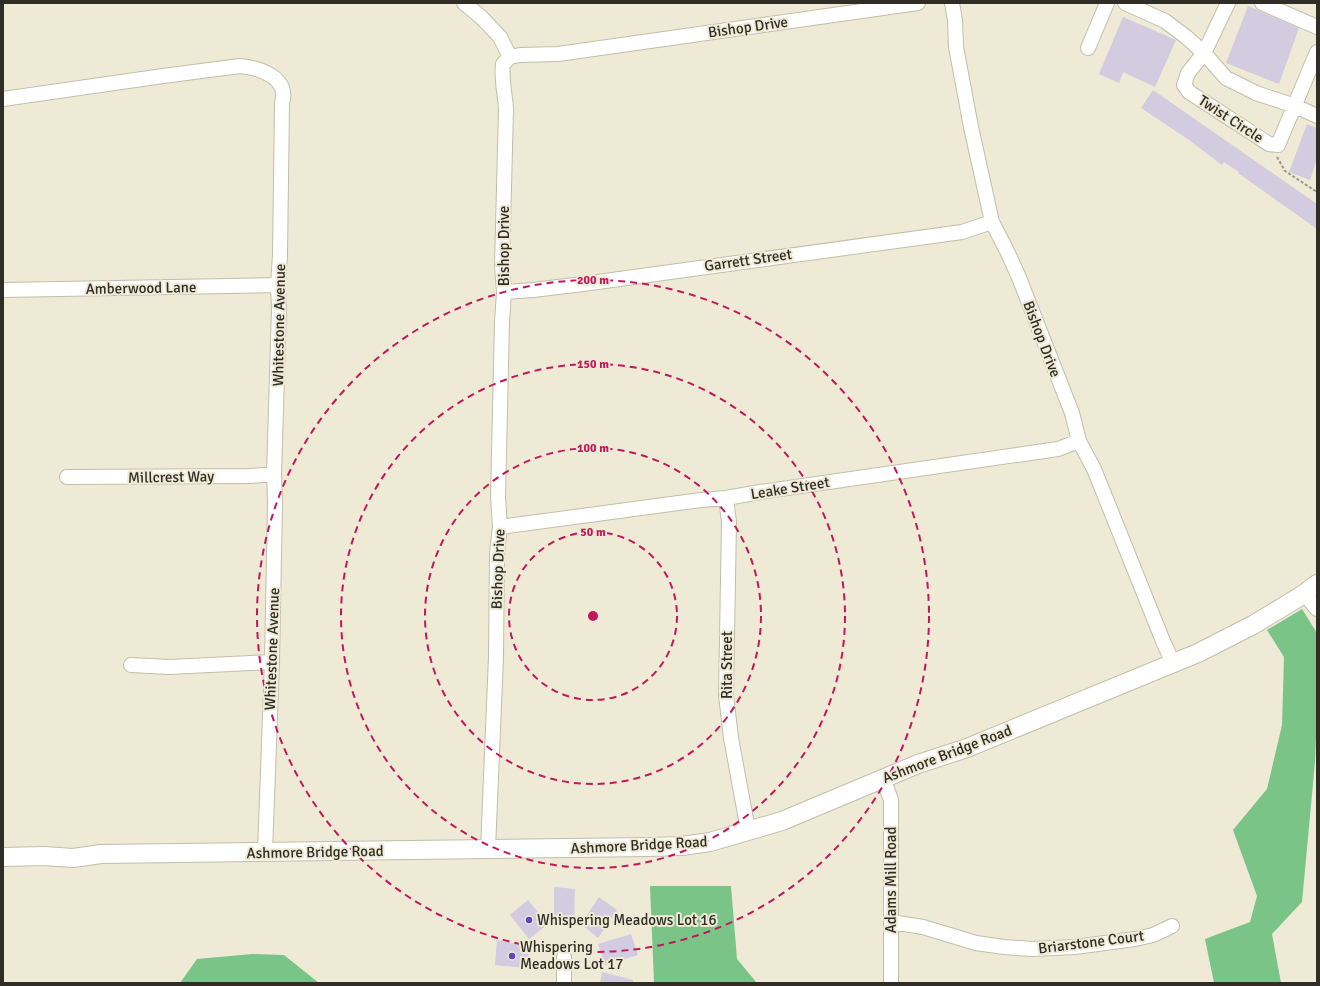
<svg xmlns="http://www.w3.org/2000/svg" width="1320" height="986" font-family="Signika,sans-serif">
<style>
.forest{fill:#7ac488}
.building{fill:#d3cbdf}
.lines{fill:none;stroke-linecap:round;stroke-linejoin:round}
.minor-casing{stroke:#c2beaa;stroke-width:16}
.major-casing{stroke:#c2beaa;stroke-width:20}
.path{stroke:#999688;stroke-width:2;stroke-dasharray:3 2;stroke-linecap:butt}
.minor{stroke:#fff;stroke-width:14}
.major{stroke:#fff;stroke-width:18}
.ring{fill:none;stroke:#c2185b;stroke-width:2;stroke-dasharray:7 5}
.poi-dot{fill:#5c47bf;stroke:#eeead6;stroke-width:1.5}
.labels{text-anchor:middle;stroke-width:4;stroke-linejoin:round;paint-order:stroke}
.street-label{font-size:15px;fill:#2f2d25;stroke:#eeead6}
.poi-label{font-size:15px;fill:#2f2d25;stroke:#eeead6;text-anchor:start}
.centre{fill:#c2185b;stroke:#eeead6;stroke-width:2}
.ring-label{font-size:12px;text-anchor:middle;font-weight:bold;fill:#c2185b;stroke:#eeead6;stroke-width:4;stroke-linejoin:round;paint-order:stroke}
</style>
<rect width="100%" height="100%" fill="#eeead6"/>
<path class="forest" d="M 1302,609 L 1317,633 L 1317,713 L 1315,762 L 1302,902 L 1272,934 L 1281,983 L 1214,983 L 1205,939 L 1250,922 L 1257,896 L 1233,830 L 1267,789 L 1282,725 L 1284,657 L 1267,630 Z
M 650,886 L 731,886 L 737,959 L 757,983 L 654,983 Z
M 252,954 L 284,955 L 319,983 L 180,983 L 197,959 Z"/>
<path class="building" d="M 1248,6 L 1299,28 L 1279,84 L 1226,63 Z
M 1123,17 L 1176,40 L 1155,87 L 1123,72 L 1119,83 L 1099,74 Z
M 1153,90 L 1317,204 L 1317,229 L 1238,173 L 1239,172 L 1224,162 L 1222,165 L 1189,140 L 1141,108 Z
M 1307,124 L 1317,128 L 1317,159 L 1310,180 L 1289,172 Z
M 554,887 L 575,889 L 574,922 L 554,922 Z
M 599,897 L 617,910 L 598,938 L 581,924 Z
M 528,900 L 548,924 L 529,939 L 510,915 Z
M 631,934 L 638,955 L 605,965 L 598,944 Z
M 497,940 L 530,947 L 526,968 L 495,965 Z
M 602,972 L 633,980 L 633,983 L 600,983 Z"/>
<g class="lines">
<defs>
<path id="minor" d="M 464,3 L 481,17 L 500,37 L 510,57
M 952,3 L 955,20 L 956,47 L 971,127 L 992,222 L 1006,249 L 1018,275 L 1072,413 L 1079,441 L 1094,469 L 1163,641 L 1173,663
M 1125,3 L 1165,21 L 1185,36 L 1204,53 L 1226,78 L 1256,93 L 1295,106 L 1317,116
M 1228,3 L 1204,53 L 1188,73 L 1184,85 L 1189,92 L 1269,144 L 1278,145 L 1317,52
M 1262,3 L 1317,27
M 1088,48 L 1107,3
M 3,99 L 163,76 L 240,66 C 259,68 290,77 282,103 L 280,255 L 278,285 L 279,309 L 274,474 L 275,502 L 272,662 L 265,852
M 3,290 L 278,285
M 504,292 L 533,290 L 583,284 L 962,232 L 992,222
M 67,477 L 250,476 L 274,474
M 726,498 L 729,522 L 726,695 L 731,738 L 748,830
M 500,527 L 701,500 L 726,498 L 760,492 L 1058,449 L 1079,441
M 1304,594 L 1317,609
M 131,665 L 169,667 L 272,662
M 883,778 L 891,800 L 891,983
M 488,849 L 496,657 L 497,553 L 500,527 L 498,497 L 502,322 L 504,292 L 502,266 L 506,109 C 505,93 501,79 503,64 L 510,57 L 520,55 L 558,54 L 918,3
M 891,922 L 923,927 L 976,943 L 1004,947 L 1032,949 L 1075,947 L 1135,939 L 1153,935 L 1172,926
M 564,983 L 564,957"/>
<path id="major" d="M 3,857 L 44,856 L 73,858 L 101,854 L 649,847 L 682,846 L 710,842 L 782,821 L 918,764 L 967,748 L 1198,653 L 1253,625 L 1304,594 L 1317,584"/>
</defs>
<use href="#minor" class="minor-casing"/>
<use href="#major" class="major-casing"/>
<path class="path" d="M 1277,157 L 1285,171 L 1317,192"/>
<use href="#minor" class="minor"/>
<use href="#major" class="major"/>
</g>
<g class="ring">
<circle cx="593" cy="616" r="84"/>
<circle cx="593" cy="616" r="168"/>
<circle cx="593" cy="616" r="252"/>
<circle cx="593" cy="616" r="336"/>
</g>
<g class="poi-dot">
<circle cx="529" cy="920" r="4"/>
<circle cx="512" cy="956" r="4"/>
</g>
<g class="labels">
<g class="street-label">
<text transform="translate(748 27) rotate(-8)" y="5">Bishop Drive</text>
<text transform="translate(1231 119) rotate(33)" y="5">Twist Circle</text>
<text transform="translate(504 246) rotate(-90)" y="5">Bishop Drive</text>
<text transform="translate(748 260) rotate(-8)" y="5">Garrett Street</text>
<text transform="translate(141 288) rotate(-1)" y="5">Amberwood Lane</text>
<text transform="translate(279 325) rotate(-89)" y="5">Whitestone Avenue</text>
<text transform="translate(1042 339) rotate(69)" y="5">Bishop Drive</text>
<text transform="translate(171 477) rotate(-1)" y="5">Millcrest Way</text>
<text transform="translate(790 488) rotate(-9)" y="5">Leake Street</text>
<text transform="translate(498 569) rotate(-88)" y="5">Bishop Drive</text>
<text transform="translate(272 649) rotate(-88)" y="5">Whitestone Avenue</text>
<text transform="translate(727 665) rotate(-90)" y="5">Rita Street</text>
<text transform="translate(947 754) rotate(-21)" y="5">Ashmore Bridge Road</text>
<text transform="translate(639 845) rotate(-3)" y="5">Ashmore Bridge Road</text>
<text transform="translate(315 852) rotate(-1)" y="5">Ashmore Bridge Road</text>
<text transform="translate(891 880) rotate(-90)" y="5">Adams Mill Road</text>
<text transform="translate(1091 942) rotate(-7)" y="5">Briarstone Court</text>
</g>
<g class="poi-label">
<text x="537" y="925">Whispering Meadows Lot 16</text>
<text x="520" y="952">Whispering<tspan x="520" dy="17">Meadows Lot 17</tspan></text>
</g>
</g>
<circle cx="593" cy="616" r="6" class="centre"/>
<g class="ring-label">
<text x="593" y="284">200 m</text>
<text x="593" y="368">150 m</text>
<text x="593" y="452">100 m</text>
<text x="593" y="536">50 m</text>
</g>
<rect width="1320" height="986" fill="none" stroke="#2f2d25" stroke-width="8"/>
</svg>
